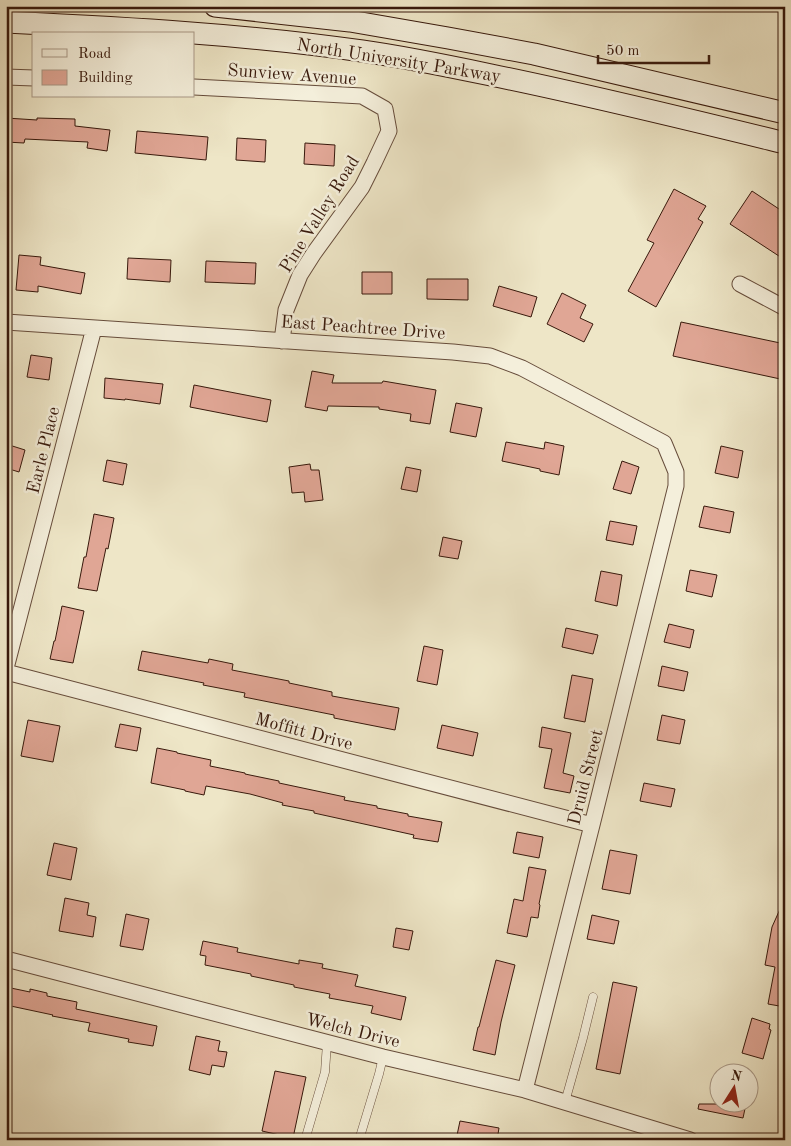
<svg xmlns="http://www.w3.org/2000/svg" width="791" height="1146" font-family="'Old Standard TT',serif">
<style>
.building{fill:#e0a695;stroke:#38190c}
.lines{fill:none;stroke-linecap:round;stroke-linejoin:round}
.lane-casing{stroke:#664c3b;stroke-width:9}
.street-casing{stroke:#664c3b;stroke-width:17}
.secondary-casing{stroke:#38190c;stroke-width:23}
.lane{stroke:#f4efdb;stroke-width:8}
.street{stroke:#f4efdb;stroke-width:15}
.secondary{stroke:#f4efdb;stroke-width:21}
.labels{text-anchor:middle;stroke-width:5;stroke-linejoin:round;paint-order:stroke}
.street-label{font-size:18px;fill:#38190c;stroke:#f4efdb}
</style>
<rect width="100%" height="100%" fill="#eee6c7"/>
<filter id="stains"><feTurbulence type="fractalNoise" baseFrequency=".004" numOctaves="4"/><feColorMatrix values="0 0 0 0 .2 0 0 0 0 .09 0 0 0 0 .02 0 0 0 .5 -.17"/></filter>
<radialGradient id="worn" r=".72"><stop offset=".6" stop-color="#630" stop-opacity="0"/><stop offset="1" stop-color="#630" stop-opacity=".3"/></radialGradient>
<path class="building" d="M 6,118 L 37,120 L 37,118 L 75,119 L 75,126 L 110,130 L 107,151 L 87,148 L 88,142 L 25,139 L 24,143 L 6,142 Z
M 137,131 L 208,137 L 206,160 L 135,153 Z
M 237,138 L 266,140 L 265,162 L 236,160 Z
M 305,143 L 335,145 L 334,166 L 304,164 Z
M 674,189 L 706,206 L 698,219 L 703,222 L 656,307 L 628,291 L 654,243 L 647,240 Z
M 752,191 L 785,213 L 785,260 L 730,224 Z
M 19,255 L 41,257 L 40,265 L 85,273 L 81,294 L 38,286 L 38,292 L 16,290 Z
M 128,258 L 171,260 L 170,282 L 127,279 Z
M 206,261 L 256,263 L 255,284 L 205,282 Z
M 362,272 L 392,272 L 392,294 L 362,294 Z
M 427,279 L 468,279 L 468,300 L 427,299 Z
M 499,286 L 537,297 L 531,317 L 493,306 Z
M 562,293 L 586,305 L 580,318 L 593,324 L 584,342 L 547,324 Z
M 681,322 L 785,344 L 785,380 L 673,356 Z
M 31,355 L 52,358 L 49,380 L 27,377 Z
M 312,371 L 334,375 L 332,383 L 382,383 L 383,381 L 436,390 L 430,424 L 410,421 L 411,414 L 379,409 L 379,407 L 328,406 L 327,411 L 305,407 Z
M 105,378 L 163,384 L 160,404 L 125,399 L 125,400 L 104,398 Z
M 194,385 L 271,400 L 267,422 L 190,407 Z
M 456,403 L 482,408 L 476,437 L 450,432 Z
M 506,442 L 544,449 L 545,442 L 564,446 L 559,475 L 540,471 L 540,469 L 502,461 Z
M 6,444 L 25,450 L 19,472 L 6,468 Z
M 721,446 L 743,451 L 738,478 L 715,473 Z
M 107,460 L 127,464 L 123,485 L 103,481 Z
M 622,461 L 639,467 L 631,494 L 613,489 Z
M 310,464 L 311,470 L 319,470 L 323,500 L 305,502 L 304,492 L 292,493 L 289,467 Z
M 406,467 L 421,470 L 417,492 L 401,489 Z
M 704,506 L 734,512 L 730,533 L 699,527 Z
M 94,514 L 114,518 L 108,549 L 106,548 L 97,591 L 78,588 L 84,557 L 86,557 Z
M 610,521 L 637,526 L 633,545 L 606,540 Z
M 443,537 L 462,541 L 458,559 L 439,556 Z
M 690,570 L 717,575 L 712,597 L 686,591 Z
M 601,571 L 622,575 L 617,606 L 595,601 Z
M 62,606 L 84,611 L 73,663 L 50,659 L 54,641 L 55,641 Z
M 669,624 L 694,630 L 690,648 L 664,642 Z
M 566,628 L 598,635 L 593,654 L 562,647 Z
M 424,646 L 443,650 L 437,685 L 417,681 Z
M 142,651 L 208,663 L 209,659 L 233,664 L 232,670 L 289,681 L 289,683 L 332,692 L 332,696 L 399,708 L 395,730 L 334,718 L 334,715 L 244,697 L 245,693 L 203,685 L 204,683 L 138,670 Z
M 662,666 L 688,672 L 684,691 L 658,686 Z
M 572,675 L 593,679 L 585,722 L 564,718 Z
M 662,715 L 685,720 L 680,744 L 657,740 Z
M 28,720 L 60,726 L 53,762 L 21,756 Z
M 120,724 L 141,728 L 137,751 L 115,747 Z
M 442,725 L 478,733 L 473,756 L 437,748 Z
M 542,727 L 571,733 L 563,773 L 574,776 L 570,793 L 544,788 L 552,749 L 539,747 Z
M 157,748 L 177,752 L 177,753 L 211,760 L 210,766 L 245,773 L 245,774 L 279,781 L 279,783 L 345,797 L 344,800 L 377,806 L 377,808 L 408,814 L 408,816 L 442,822 L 438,842 L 413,838 L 414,835 L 314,813 L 314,811 L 282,805 L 283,803 L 250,794 L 206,786 L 204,795 L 185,791 L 185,790 L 151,783 Z
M 644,783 L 675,789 L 671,807 L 640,801 Z
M 517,832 L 543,837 L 539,858 L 513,853 Z
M 54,843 L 77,848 L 71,880 L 47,875 Z
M 610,850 L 637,855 L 630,894 L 602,889 Z
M 529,867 L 546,870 L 539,904 L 540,905 L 538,918 L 531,917 L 527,937 L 507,933 L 514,899 L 523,901 Z
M 65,898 L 89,903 L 87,915 L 96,917 L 93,937 L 59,931 Z
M 785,898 L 785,1007 L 768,1004 L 775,967 L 765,965 L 772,927 Z
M 126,914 L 149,919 L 143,950 L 120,946 Z
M 592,915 L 619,921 L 614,944 L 587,939 Z
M 396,928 L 413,931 L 409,950 L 393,947 Z
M 203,941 L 238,948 L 237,952 L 299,964 L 299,960 L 323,964 L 322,968 L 358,975 L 355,986 L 406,997 L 401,1020 L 371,1013 L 373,1006 L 329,998 L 330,994 L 294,987 L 294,985 L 251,976 L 251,974 L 205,965 L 206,956 L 200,955 Z
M 496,960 L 515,965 L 501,1022 L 495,1055 L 473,1050 L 478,1027 L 479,1027 Z
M 613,982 L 637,987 L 620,1074 L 596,1069 Z
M 6,987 L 30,992 L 30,989 L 47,993 L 47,996 L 77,1002 L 76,1009 L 157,1026 L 153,1046 L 128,1042 L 129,1039 L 88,1031 L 90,1023 L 52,1016 L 53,1015 L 6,1005 Z
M 752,1018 L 770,1024 L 769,1029 L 771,1030 L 763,1059 L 742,1053 Z
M 196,1036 L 220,1041 L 218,1051 L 227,1052 L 224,1067 L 212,1065 L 210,1075 L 189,1070 Z
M 275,1071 L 306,1077 L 293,1138 L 262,1131 Z
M 699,1104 L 746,1104 L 743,1118 L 698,1109 Z
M 460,1121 L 499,1128 L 497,1140 L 456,1140 Z"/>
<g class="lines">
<defs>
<path id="lane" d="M 565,1102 L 583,1038 L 593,997
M 305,1140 L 325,1072 L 327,1043
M 359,1140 L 379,1074 L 383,1057"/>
<path id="street" d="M 6,77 L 34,78
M 194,87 L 362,96 L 385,109 L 389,131 L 374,163 L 362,187 L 314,253 L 300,275 L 286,310 L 282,341
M 740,284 L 785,308
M 6,322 L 453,352 L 490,356 L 522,368 L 664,443 L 676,472 L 676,486 L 592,825 L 525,1090
M 6,668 L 94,328
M 6,672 L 592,825
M 6,959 L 383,1057 L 525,1090 L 690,1140"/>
<path id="secondary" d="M 215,6 L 350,21 L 448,38 L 534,54 L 785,113
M 6,22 C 125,28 244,34 362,51 C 405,57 448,66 491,75 C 590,95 687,119 785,143"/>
</defs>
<use href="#lane" class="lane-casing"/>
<use href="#street" class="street-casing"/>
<use href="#secondary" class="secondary-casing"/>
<use href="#lane" class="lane"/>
<use href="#street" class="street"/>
<use href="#secondary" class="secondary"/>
</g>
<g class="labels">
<g class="street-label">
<text transform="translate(399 60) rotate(9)" y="6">North University Parkway</text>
<text transform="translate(292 74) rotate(4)" y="6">Sunview Avenue</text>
<text transform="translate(319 214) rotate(-58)" y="6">Pine Valley Road</text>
<text transform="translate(363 327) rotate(4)" y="6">East Peachtree Drive</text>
<text transform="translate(43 450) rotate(-76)" y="6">Earle Place</text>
<text transform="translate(304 731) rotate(15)" y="6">Moffitt Drive</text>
<text transform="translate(585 777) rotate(-76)" y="6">Druid Street</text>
<text transform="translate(353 1030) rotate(14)" y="6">Welch Drive</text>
</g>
</g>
<rect width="791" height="1146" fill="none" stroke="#eee6c7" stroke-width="25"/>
<rect x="8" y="8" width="776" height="1131" fill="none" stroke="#38190c" stroke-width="2.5"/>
<rect x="12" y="12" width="766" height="1121" fill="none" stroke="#38190c"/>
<rect x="32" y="32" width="162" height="65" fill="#f4efdb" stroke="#a99988"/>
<rect x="42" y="49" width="25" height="8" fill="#f4efdb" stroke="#a99988"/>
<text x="78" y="58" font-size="15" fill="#38190c">Road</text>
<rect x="42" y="70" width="25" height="15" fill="#e0a695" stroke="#a99988"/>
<text x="78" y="82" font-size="15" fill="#38190c">Building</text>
<g transform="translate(734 1088) rotate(11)"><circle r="24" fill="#f4efdb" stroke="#a99988"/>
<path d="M0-4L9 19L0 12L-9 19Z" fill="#8f2418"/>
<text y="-8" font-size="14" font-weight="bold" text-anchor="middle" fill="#38190c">N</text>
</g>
<path d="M598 55v8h111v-8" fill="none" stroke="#38190c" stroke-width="2.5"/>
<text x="606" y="55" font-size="15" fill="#38190c" stroke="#f4efdb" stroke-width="4" paint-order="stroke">50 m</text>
<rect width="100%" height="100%" filter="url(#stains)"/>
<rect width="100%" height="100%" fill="url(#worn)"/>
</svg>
